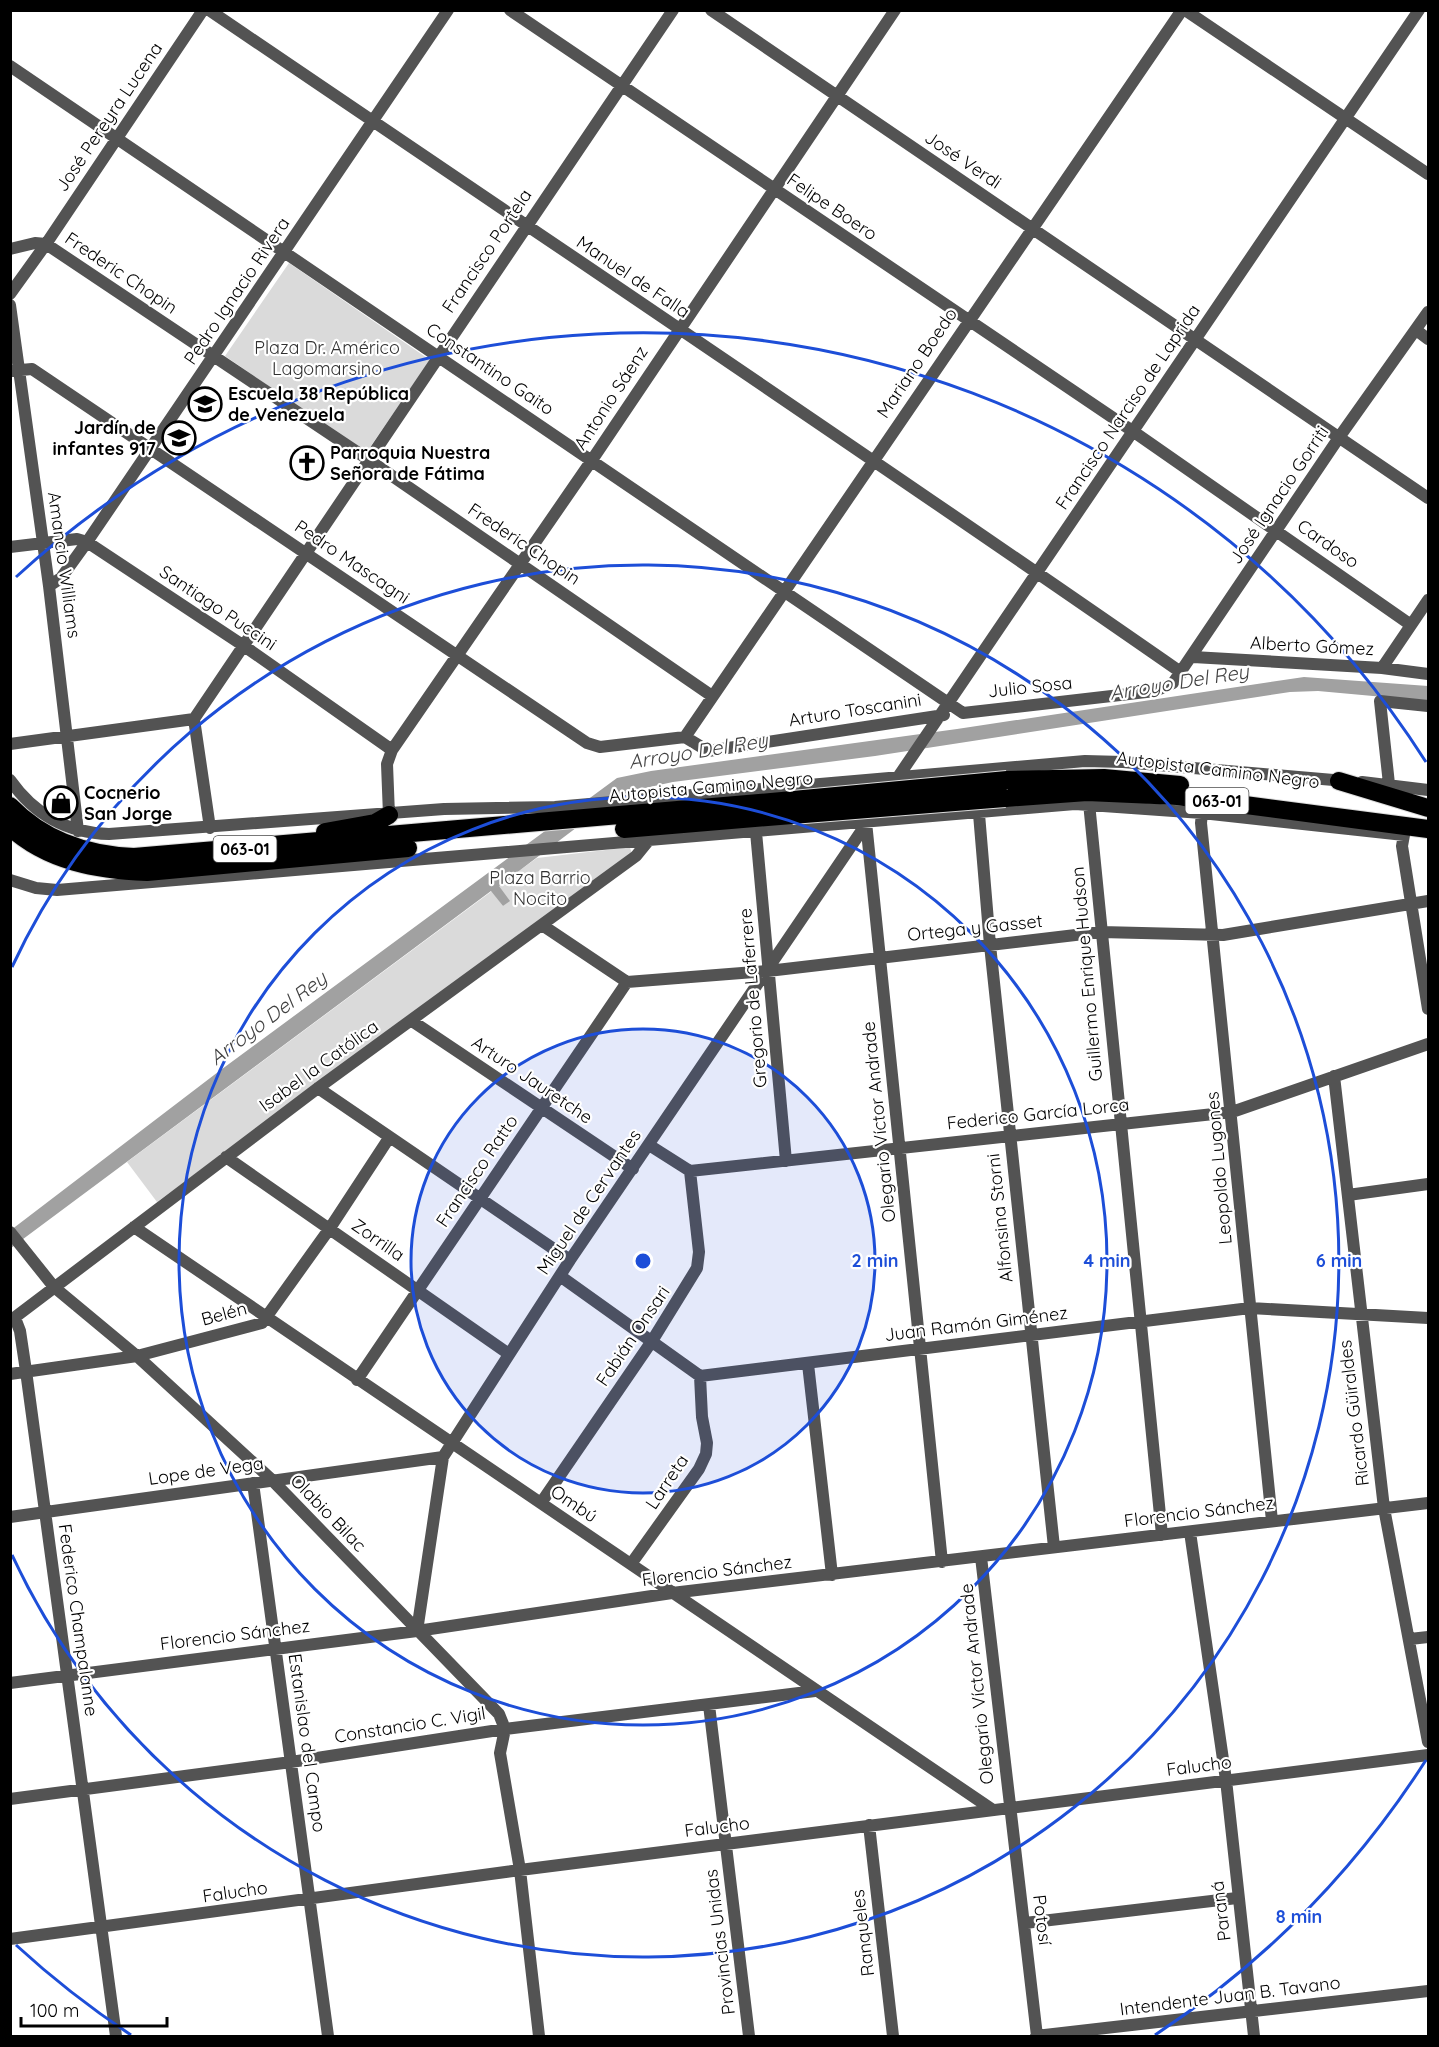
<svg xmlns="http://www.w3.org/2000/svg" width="1439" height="2047" font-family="Quicksand,sans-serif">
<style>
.green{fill:#dadada}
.water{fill:#a1a1a1}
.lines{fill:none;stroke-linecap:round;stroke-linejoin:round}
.highway-casing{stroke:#dbdbdb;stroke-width:20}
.minor{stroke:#535353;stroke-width:12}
.highway{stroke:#000;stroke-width:18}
.highway-bridge-casing{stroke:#dbdbdb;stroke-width:20;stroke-linecap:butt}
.highway-bridge{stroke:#000;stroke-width:18}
.ring{fill:none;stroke:#1d4ed8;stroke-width:3}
.labels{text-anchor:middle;stroke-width:4.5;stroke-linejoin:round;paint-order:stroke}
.shield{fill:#fff;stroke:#4c4c4c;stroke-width:1.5}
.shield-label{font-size:16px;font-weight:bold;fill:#000}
.street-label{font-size:18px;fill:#000;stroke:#fff}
.park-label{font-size:18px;fill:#313131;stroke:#fff}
.poi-label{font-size:18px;font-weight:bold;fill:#000;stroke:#fff;text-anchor:start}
.water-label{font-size:20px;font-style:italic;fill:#424242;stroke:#fff}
.centre{fill:#1d4ed8;stroke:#fff;stroke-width:3}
.ring-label{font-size:18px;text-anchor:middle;font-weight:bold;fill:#1d4ed8;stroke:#fff;stroke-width:4.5;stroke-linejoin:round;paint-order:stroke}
</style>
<rect width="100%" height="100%" fill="#fff"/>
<path class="green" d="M 289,263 L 430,360 L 366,453 L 225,356 Z
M 623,848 L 630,848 L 632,853 L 157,1202 L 127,1162 L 492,891 L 503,906 L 509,901 L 498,886 L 537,858 Z"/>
<path class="water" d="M 1304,677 L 1428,686 L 1428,701 L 1318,691 L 1290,692 L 875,756 L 673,782 L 631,791 L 617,797 L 499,886 L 510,901 L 503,906 L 491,891 L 11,1248 L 11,1230 L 218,1072 L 617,778 L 651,771 L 957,729 Z"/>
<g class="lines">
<defs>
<path id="highway" d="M 1007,780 L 1104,778 L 1180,785
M 1339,781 L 1428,808
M 1005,798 L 1087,792 L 1177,796 L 1428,829
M 10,806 C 44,841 87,855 134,857 L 793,800
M 10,827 C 48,862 98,870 147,872 L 408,848
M 624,829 L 792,815
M 325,832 L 375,823 L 389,815"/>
</defs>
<use href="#highway" class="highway-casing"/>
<path class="minor" d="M 209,10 C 534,231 860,449 1182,673
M 510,10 L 1134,432 L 1411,625
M 711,10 L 1428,498
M 1185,10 L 1428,174
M 10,66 L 963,713 L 1155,691 L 1173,683 L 1340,436 L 1428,312
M 10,249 L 35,243 L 46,244 L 203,10
M 10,294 L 46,244 L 369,460 L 712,696
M 10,305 L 49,586 L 78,831
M 1416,330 L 1428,339
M 10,371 L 32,369 L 587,743 L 600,747 L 685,737
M 10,547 L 77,539 L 87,542 L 244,646 L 392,750
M 49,586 L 61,578 L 87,542 L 448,10
M 1193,657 L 1382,668 L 1428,674
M 1382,668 L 1428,600
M 685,737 L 1182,10
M 685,737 L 708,751 L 944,715
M 10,744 L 194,719
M 10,780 C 34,814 67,833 109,834 L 444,809 L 555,807 L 1085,761 L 1123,762 L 1345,781
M 1362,782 L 1428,790
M 1389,784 L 1380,701 L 1428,706
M 1089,803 L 1162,1535
M 1202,813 L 1201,823 L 1272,1521
M 979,814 L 990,945 L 1054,1547
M 389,815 L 387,764 L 392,750 L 592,460 L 895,10
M 866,822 L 942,1562
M 210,828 L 194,719 L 673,10
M 756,832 L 786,1161
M 10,880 L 36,888 L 57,890 L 1075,804 L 1202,813 L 1404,835 L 1402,846 L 1428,1009
M 542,925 L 627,982 L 768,971 L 1101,932 L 1223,935 L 1428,901
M 412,1021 L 633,1169
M 1334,1076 L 1384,1508 L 1428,1742
M 318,1088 L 570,1260
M 649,1145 L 690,1171 L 1232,1112 L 1428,1044
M 226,1157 L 509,1354
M 1348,1195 L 1428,1184
M 134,1227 L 993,1810
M 10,1232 L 54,1287 L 137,1356 L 272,1480 L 499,1714 L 505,1729 L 500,1753 L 520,1870 L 539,2036
M 560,1276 L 700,1376 L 1250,1308 L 1428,1318
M 15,1318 L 20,1331 L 26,1371 L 116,2036
M 10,1321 L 318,1088 L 636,856 L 649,840
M 808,1364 L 832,1575
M 10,1374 L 137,1356 L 262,1323 L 330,1228 L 389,1138
M 357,1380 L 627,982
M 253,1483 L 328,2036
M 541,1503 L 652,1341 L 697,1268 L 699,1252 L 690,1171
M 10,1517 L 443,1457
M 1190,1532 L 1226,1780 L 1254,2036
M 981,1557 L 1037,2036
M 631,1564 L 699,1469 L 706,1454 L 707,1443 L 702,1417 L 700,1376
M 417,1631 L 443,1457 L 570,1260 L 1419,10
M 1410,1639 L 1428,1637
M 10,1683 L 417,1631 L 672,1593 L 1428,1503
M 709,1705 L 749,2036
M 10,1799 L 291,1762 L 505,1729 L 815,1691
M 869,1825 L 893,2036
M 1025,1923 L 1237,1898
M 10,1939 L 520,1870 L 1428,1755
M 1036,2036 L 1428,1991"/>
<use href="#highway" class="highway"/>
<defs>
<path id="highway-bridge" d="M 793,800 L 1007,780
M 792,815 L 1005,798"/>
</defs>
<use href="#highway-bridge" class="highway-bridge-casing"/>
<use href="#highway-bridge" class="highway-bridge"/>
</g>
<circle cx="643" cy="1261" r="232" fill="#1d4ed8" fill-opacity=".12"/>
<g class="ring">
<circle cx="643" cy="1261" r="232"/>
<circle cx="643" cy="1261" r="464"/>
<path d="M12 967A696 696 0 1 1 12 1555"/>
<path d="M1426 1760A928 928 0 0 1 1155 2035M131 2035A928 928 0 0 1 16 1945M16 577A928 928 0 0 1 1426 762"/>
</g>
<defs>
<symbol id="school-ring" viewBox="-11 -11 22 22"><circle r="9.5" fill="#fff" stroke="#000" stroke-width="1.5"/><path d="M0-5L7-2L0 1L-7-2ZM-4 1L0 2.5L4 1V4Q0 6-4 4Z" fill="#000"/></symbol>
<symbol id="church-ring" viewBox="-11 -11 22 22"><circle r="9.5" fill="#fff" stroke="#000" stroke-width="1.5"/><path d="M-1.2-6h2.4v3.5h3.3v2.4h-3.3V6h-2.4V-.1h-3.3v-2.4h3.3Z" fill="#000"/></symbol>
<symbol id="shop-ring" viewBox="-11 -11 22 22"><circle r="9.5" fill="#fff" stroke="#000" stroke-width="1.5"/><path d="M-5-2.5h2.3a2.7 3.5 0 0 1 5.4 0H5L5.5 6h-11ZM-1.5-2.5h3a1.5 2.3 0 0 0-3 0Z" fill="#000"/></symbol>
</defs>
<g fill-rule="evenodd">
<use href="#school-ring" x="186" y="385" width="38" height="38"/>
<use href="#school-ring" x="160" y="419" width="38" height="38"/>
<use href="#church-ring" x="288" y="444" width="38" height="38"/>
<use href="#shop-ring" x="42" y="784" width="38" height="38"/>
</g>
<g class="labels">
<g class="shield">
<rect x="1185.5" y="788" width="63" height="26" rx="4.5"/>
<rect x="213.5" y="836" width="63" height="26" rx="4.5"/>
</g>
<g class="shield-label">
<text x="1217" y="807">063-01</text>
<text x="245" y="855">063-01</text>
</g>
<g class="street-label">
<text transform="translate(109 117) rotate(-56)" y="6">José Pereyra Lucena</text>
<text transform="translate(963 160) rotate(34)" y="6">José Verdi</text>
<text transform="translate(832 207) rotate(34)" y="6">Felipe Boero</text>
<text transform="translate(487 251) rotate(-56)" y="6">Francisco Portela</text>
<text transform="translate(121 273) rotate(34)" y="6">Frederic Chopin</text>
<text transform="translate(633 277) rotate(34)" y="6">Manuel de Falla</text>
<text transform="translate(237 291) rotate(-56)" y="6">Pedro Ignacio Rivera</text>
<text transform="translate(917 363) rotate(-56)" y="6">Mariano Boedo</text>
<text transform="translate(490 369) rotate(34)" y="6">Constantino Gaito</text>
<text transform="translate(611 398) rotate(-57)" y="6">Antonio Sáenz</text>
<text transform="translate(1128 407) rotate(-56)" y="6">Francisco Narciso de Laprida</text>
<text transform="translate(1279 495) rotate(-56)" y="6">José Ignacio Gorriti</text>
<text transform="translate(524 544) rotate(34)" y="6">Frederic Chopin</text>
<text transform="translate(1328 544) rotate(35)" y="6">Cardoso</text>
<text transform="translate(352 562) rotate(34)" y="6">Pedro Mascagni</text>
<text transform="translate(64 565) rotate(82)" y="6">Amancio Williams</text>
<text transform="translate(218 608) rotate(34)" y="6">Santiago Puccini</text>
<text transform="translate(1312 646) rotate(3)" y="6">Alberto Gómez</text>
<text transform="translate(1030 687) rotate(-6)" y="6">Julio Sosa</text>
<text transform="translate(855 710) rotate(-9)" y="6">Arturo Toscanini</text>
<text transform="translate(1218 770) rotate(7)" y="6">Autopista Camino Negro</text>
<text transform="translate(711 787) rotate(-5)" y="6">Autopista Camino Negro</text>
<text transform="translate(975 928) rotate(-6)" y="6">Ortega y Gasset</text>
<text transform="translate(1087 974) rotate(-95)" y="6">Guillermo Enrique Hudson</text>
<text transform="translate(753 998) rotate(-95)" y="6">Gregorio de Laferrere</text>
<text transform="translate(319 1066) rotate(-36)" y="6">Isabel la Católica</text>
<text transform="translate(532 1080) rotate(34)" y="6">Arturo Jauretche</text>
<text transform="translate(1038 1114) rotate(-6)" y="6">Federico García Lorca</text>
<text transform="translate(879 1122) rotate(-96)" y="6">Olegario Víctor Andrade</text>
<text transform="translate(1219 1168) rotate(-95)" y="6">Leopoldo Lugones</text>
<text transform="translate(477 1171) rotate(-56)" y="6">Francisco Ratto</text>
<text transform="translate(589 1202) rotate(-56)" y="6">Miguel de Cervantes</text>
<text transform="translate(1000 1218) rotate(-96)" y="6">Alfonsina Storni</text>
<text transform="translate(378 1240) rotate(35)" y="6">Zorrilla</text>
<text transform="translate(224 1314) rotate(-15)" y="6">Belén</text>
<text transform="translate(976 1324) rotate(-7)" y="6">Juan Ramón Giménez</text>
<text transform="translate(633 1336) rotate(-56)" y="6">Fabián Onsari</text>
<text transform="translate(1354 1413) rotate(-97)" y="6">Ricardo Güiraldes</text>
<text transform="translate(206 1471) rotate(-8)" y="6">Lope de Vega</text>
<text transform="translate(667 1482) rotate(-56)" y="6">Larreta</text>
<text transform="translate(574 1504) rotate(34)" y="6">Ombú</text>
<text transform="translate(1199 1512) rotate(-7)" y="6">Florencio Sánchez</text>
<text transform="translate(328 1513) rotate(46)" y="6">Olabio Bilac</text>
<text transform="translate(717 1571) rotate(-7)" y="6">Florencio Sánchez</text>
<text transform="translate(78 1620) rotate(82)" y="6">Federico Champalanne</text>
<text transform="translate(235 1635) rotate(-7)" y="6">Florencio Sánchez</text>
<text transform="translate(977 1684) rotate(-96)" y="6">Olegario Víctor Andrade</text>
<text transform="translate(410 1725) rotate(-9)" y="6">Constancio C. Vigil</text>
<text transform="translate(307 1743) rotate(82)" y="6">Estanislao del Campo</text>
<text transform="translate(1199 1766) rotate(-7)" y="6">Falucho</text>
<text transform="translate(717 1827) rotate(-7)" y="6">Falucho</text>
<text transform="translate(235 1892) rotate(-8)" y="6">Falucho</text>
<text transform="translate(1221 1911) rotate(-97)" y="6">Paraná</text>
<text transform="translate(1042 1920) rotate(83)" y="6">Potosí</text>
<text transform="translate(863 1933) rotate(-97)" y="6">Ranqueles</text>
<text transform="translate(720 1942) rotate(-97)" y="6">Provincias Unidas</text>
<text transform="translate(1230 1996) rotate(-7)" y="6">Intendente Juan B. Tavano</text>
</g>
<g class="park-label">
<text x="327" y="354">Plaza Dr. Américo<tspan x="327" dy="21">Lagomarsino</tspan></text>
<text x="540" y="884">Plaza Barrio<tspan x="540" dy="21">Nocito</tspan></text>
</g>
<g class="poi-label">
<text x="228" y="400">Escuela 38 República<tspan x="228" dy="21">de Venezuela</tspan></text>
<text x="156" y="434" text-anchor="end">Jardín de<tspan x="156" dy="21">infantes 917</tspan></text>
<text x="330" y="459">Parroquia Nuestra<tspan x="330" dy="21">Señora de Fátima</tspan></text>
<text x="84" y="799">Cocnerio<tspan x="84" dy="21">San Jorge</tspan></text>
</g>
<g class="water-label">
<text transform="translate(1179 682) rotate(-9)" y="7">Arroyo Del Rey</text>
<text transform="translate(698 751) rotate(-9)" y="7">Arroyo Del Rey</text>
<text transform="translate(268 1018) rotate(-37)" y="7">Arroyo Del Rey</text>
</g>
</g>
<circle cx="643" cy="1261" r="9" class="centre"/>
<g class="ring-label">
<text x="875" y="1267">2 min</text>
<text x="1107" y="1267">4 min</text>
<text x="1339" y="1267">6 min</text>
<text x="1299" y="1923">8 min</text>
</g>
<rect width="1439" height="2047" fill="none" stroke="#000000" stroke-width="24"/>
<path d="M21 2017v9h146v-9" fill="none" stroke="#000000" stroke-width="3"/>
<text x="30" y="2017" font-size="18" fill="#000000" stroke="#ffffff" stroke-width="4.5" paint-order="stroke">100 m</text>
</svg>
